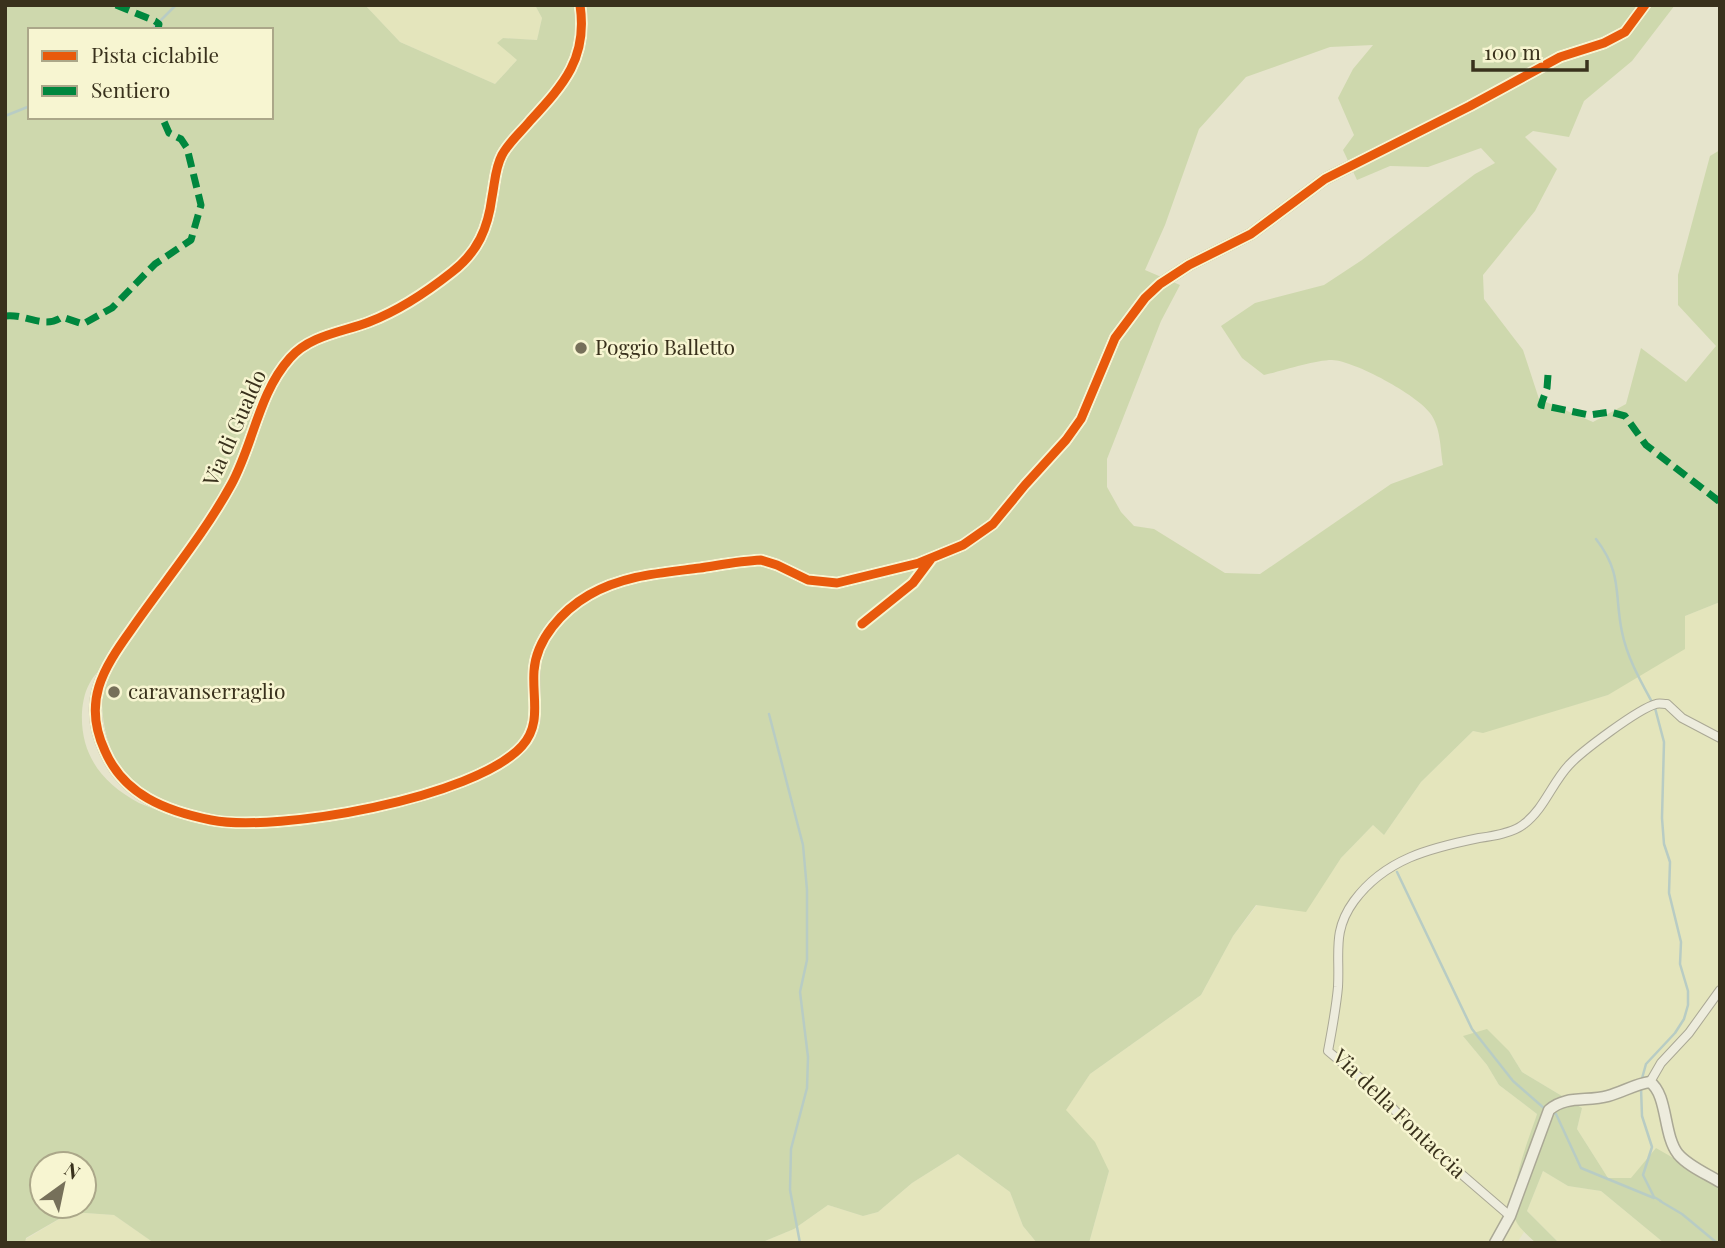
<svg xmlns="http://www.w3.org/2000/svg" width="1725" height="1248" font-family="'Playfair Display',serif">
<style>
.farmland{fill:#e4e5bc}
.green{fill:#ced8ad;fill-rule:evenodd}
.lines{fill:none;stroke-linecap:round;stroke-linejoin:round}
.stream{stroke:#b8ccc4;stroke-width:2.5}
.minor-casing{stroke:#aaa895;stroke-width:10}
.tertiary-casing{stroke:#aaa895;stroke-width:13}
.minor{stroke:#edecdd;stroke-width:8}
.tertiary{stroke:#edecdd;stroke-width:10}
.quiet{stroke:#00873e;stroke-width:7;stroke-dasharray:14 7;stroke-linecap:butt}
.cycleway-casing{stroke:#f7f5d1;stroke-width:13}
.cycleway{stroke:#e8590c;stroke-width:9}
.poi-dot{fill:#76705a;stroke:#f7f5d1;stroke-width:2.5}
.labels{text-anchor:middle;stroke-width:5;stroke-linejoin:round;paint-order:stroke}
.poi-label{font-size:21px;fill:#39311c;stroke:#f7f5d1;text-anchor:start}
.street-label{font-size:21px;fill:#39311c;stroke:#f7f5d1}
</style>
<rect width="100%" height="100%" fill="#e6e4cc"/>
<path class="farmland" d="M 365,5 L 535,5 L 542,18 L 537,40 L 503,38 L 498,43 L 517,60 L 495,84 L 400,42 Z
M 1720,602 L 1720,1185 L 1631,1178 L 1608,1178 L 1577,1129 L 1582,1108 L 1522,1072 L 1509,1051 L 1464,1037 L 1487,1065 L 1499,1085 L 1537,1114 L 1516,1180 L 1515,1219 L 1524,1232 L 1517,1243 L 1089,1243 L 1109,1171 L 1065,1111 L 1090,1074 L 1201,995 L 1233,936 L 1257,905 L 1306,911 L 1341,858 L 1373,825 L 1384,835 L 1421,782 L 1473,731 L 1483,732 L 1608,695 L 1685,616 Z
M 958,1154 L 1010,1192 L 1023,1226 L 1037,1243 L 760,1243 L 794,1229 L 828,1205 L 863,1216 L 878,1212 L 912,1183 Z
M 1543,1171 L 1568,1186 L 1601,1191 L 1664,1243 L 1559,1243 L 1527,1211 Z
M 71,1212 L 114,1215 L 154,1243 L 25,1243 L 26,1239 Z"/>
<path class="green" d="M 5,5 L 365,5 L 400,42 L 495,84 L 517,60 L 497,43 L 503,38 L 537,40 L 542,18 L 535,5 L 1675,5 L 1632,61 L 1584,101 L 1569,137 L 1533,131 L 1525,137 L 1557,169 L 1535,211 L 1483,275 L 1484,299 L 1523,350 L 1539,399 L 1593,422 L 1626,404 L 1641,348 L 1686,382 L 1716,346 L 1678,305 L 1678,275 L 1710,156 L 1720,150 L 1720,602 L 1685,616 L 1685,649 L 1608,695 L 1483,733 L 1473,731 L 1421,782 L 1384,835 L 1373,825 L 1341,858 L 1306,912 L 1256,905 L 1233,936 L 1201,995 L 1090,1074 L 1066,1110 L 1095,1142 L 1109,1171 L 1089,1243 L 1037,1243 L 1023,1226 L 1010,1192 L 958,1154 L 912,1183 L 878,1212 L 863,1216 L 828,1205 L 794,1229 L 760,1243 L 154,1243 L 114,1215 L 71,1212 L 26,1238 L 25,1243 L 5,1243 ZM 30,30 L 271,30 L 271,117 L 30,117 ZM 1373,45 L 1353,69 L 1338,98 L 1354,135 L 1343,150 L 1357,180 L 1390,166 L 1428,167 L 1481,148 L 1495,163 L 1475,174 L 1362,260 L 1324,285 L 1255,303 L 1221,326 L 1242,358 L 1264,375 C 1282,371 1315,360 1332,360 C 1355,361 1417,395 1430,413 C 1441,428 1440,447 1443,465 L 1391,484 L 1260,574 L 1225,573 L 1154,529 L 1134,526 L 1121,512 L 1107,487 L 1107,459 L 1161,321 L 1180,285 L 1145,270 L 1165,225 L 1199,129 L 1246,77 L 1330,47 ZM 105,665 C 106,679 102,691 102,704 C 104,757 128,788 178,806 L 181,812 C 166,814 153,809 139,803 C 102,783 80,755 82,712 C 84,691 89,679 105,665 ZM 42,1164 L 84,1164 L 84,1206 L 42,1206 Z
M 1487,1029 L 1509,1051 L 1522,1072 L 1582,1108 L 1577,1129 L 1608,1178 L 1631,1178 L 1656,1148 L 1720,1185 L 1720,1243 L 1664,1243 L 1601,1191 L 1568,1186 L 1543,1171 L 1527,1211 L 1559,1243 L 1536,1243 C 1529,1236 1517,1227 1515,1218 C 1508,1189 1528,1142 1537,1114 L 1499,1085 L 1487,1065 L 1463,1036 Z"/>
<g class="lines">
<path class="stream" d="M 151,30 L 176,5
M 5,116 L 30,106
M 1596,539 C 1623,574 1614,594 1622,632 C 1627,657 1640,680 1652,702
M 769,714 L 803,845 L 807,890 L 807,960 L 800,992 L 808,1057 L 807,1088 L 791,1149 L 790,1190 L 800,1243
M 1397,872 L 1472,1029 L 1513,1081 L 1545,1109
M 1641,1082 L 1646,1064 L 1675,1033 L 1684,1019 L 1688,1005 L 1688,991 L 1680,964 L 1681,942 L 1669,893 L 1670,862 L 1664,844 L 1662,818 L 1664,742 L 1655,708
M 1641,1088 L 1642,1116 L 1652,1147 L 1643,1175 L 1654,1197 L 1661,1201
M 1551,1112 L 1556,1114 L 1581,1168 L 1654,1198
M 1660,1201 L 1682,1214 L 1717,1243"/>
<defs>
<path id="minor" d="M 1650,1082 L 1661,1063 L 1689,1033 L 1720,990
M 1510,1216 L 1416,1135 L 1385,1099 L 1328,1051 C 1332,1030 1336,1009 1338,987 C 1340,953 1332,931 1354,901 C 1385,859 1430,848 1479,838 C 1493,836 1513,833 1524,824 C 1544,809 1552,783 1569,765 C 1582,751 1638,709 1656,704 C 1659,703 1663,704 1667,704 L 1682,718 L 1720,738"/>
<path id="tertiary" d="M 580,5 C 588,58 564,84 530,121 C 521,132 509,142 502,155 C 495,168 495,182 492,197 C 488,228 478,252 452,272 C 428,291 398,311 369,322 C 343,332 310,335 290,358 C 258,394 254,443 231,485 C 203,536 164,582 131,630 C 103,669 82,702 105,751 C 124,795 166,811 211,820 C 277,833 475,798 522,746 C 542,724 532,698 534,671 C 536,639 563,610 589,595 C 624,575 661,573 700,568 C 720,565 740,561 761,560 L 777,565 L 808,580 L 837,583 L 919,563 L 963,545 L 993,524 L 1025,485 L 1066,440 L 1081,419 L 1115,338 L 1145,298 L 1160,284 L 1189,265 L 1251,234 L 1325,179 L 1470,106 L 1560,57 L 1604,43 L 1625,32 L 1645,5
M 1495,1243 L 1510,1216 L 1549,1110 C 1566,1095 1587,1102 1608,1096 C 1623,1092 1635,1084 1650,1082 C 1668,1095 1663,1135 1678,1154 C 1688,1166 1707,1174 1720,1182"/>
</defs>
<use href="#minor" class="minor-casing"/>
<use href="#tertiary" class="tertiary-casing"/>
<use href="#minor" class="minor"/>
<use href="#tertiary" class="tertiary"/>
<path class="quiet" d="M 116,5 L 155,21 L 159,24 L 158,30
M 5,316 C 25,313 44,330 62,317 L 83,324 L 112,308 L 155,264 L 191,240 L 201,205 L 187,148 L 181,139 L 169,133 L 162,117
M 1548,375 L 1547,388 L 1541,405 L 1589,415 L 1610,412 L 1625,416 L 1646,445 L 1720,502"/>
<defs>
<path id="cycleway" d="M 580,5 C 588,58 564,84 530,121 C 521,132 509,142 502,155 C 495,168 495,182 492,197 C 488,228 478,252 452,272 C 428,291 398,311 369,322 C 343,332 310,335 290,358 C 258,394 254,443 231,485 C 203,536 164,582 131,630 C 103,669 82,702 105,751 C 124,795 166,811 211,820 C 277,833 475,798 522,746 C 542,724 532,698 534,671 C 536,639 563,610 589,595 C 624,575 661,573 700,568 C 720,565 740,561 761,560 L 777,565 L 808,580 L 837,583 L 919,563 L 963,545 L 993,524 L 1025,485 L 1066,440 L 1081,419 L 1115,338 L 1145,298 L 1160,284 L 1189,265 L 1251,234 L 1325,179 L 1470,106 L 1560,57 L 1604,43 L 1625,32 L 1645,5
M 862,624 L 913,583 L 931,559"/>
</defs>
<use href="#cycleway" class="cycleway-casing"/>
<use href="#cycleway" class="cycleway"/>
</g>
<g class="poi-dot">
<circle cx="581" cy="348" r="7"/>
<circle cx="114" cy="692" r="7"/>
</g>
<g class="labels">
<g class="poi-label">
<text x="595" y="355">Poggio Balletto</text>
<text x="128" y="699">caravanserraglio</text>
</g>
<g class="street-label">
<text transform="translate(235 428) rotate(-66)" y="7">Via di Gualdo</text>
<text transform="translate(1399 1114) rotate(44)" y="7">Via della Fontaccia</text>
</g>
</g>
<rect width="1725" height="1248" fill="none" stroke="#39311c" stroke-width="14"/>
<rect x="28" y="28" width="245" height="91" fill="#f7f5d1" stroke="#aba789" stroke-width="2"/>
<rect x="42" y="51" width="35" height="10" fill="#e8590c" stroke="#aba789" stroke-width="2"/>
<text x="91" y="63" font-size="21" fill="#39311c">Pista ciclabile</text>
<rect x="42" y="86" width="35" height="10" fill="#00873e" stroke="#aba789" stroke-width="2"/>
<text x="91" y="98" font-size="21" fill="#39311c">Sentiero</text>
<g transform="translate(63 1185) rotate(33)"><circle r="33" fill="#f7f5d1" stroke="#aba789" stroke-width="2"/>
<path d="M0-5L12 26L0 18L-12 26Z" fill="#76705a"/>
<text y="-10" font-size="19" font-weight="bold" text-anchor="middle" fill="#39311c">N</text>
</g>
<path d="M1473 60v10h114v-10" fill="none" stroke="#39311c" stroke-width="3.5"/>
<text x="1484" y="60" font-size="21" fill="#39311c" stroke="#f7f5d1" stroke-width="5" paint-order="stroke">100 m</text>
</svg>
